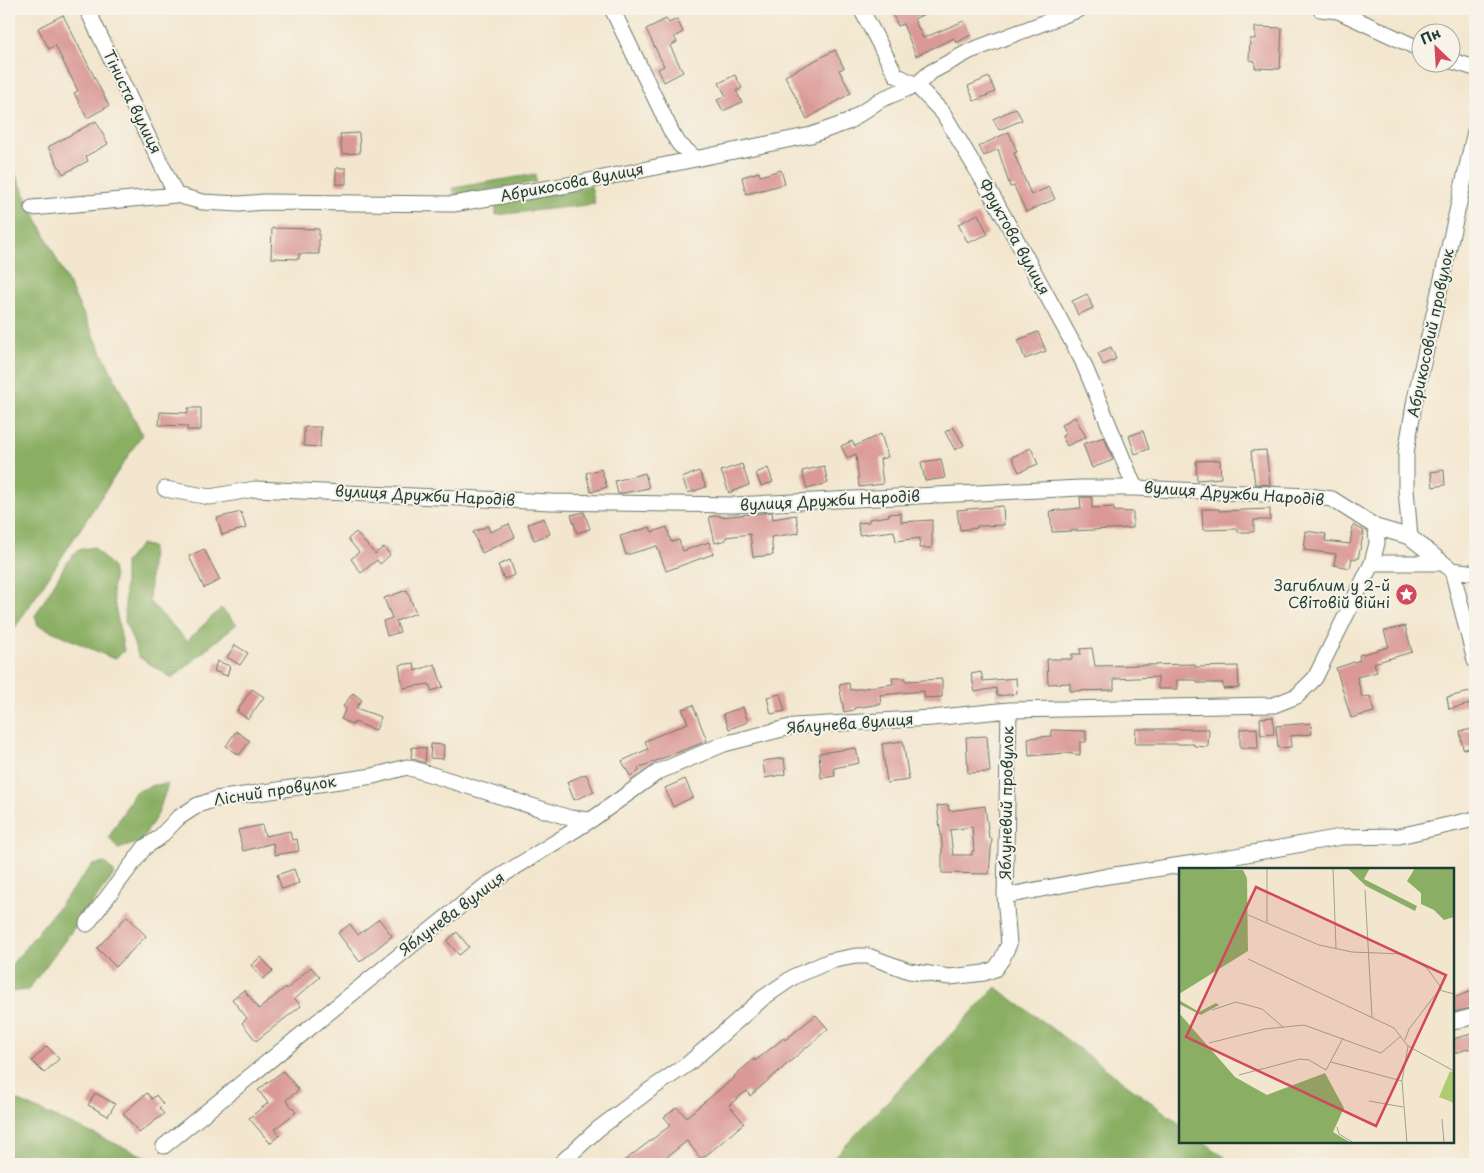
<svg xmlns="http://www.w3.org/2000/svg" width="1484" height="1173" font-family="'Playpen Sans',sans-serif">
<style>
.forest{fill:#8aaf64;stroke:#54764c}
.building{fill:#da9996;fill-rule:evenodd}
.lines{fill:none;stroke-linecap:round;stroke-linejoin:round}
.street-casing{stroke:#69786a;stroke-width:17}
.street{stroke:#fff;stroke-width:15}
.labels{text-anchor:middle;stroke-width:4;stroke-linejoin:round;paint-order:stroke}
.street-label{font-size:15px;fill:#1f3d34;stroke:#f7f3e8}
.poi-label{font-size:15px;fill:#1f3d34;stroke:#f7f3e8;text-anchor:end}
.inset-road{fill:none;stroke:#9ea290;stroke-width:1}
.view{fill:#d1495b;fill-opacity:0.15;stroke:#d1495b;stroke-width:2.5}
.inset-edge{fill:none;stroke:#1f3d34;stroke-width:2.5}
</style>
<rect width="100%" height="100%" fill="#f7f3e8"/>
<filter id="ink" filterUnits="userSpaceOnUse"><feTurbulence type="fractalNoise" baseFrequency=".02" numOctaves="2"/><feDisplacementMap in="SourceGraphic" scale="10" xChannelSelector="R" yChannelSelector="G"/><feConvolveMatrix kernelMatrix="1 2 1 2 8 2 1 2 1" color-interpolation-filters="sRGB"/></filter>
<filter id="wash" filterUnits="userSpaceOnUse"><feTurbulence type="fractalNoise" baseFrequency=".0096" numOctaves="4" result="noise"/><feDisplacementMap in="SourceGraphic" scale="20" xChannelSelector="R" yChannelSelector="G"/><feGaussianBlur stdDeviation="1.12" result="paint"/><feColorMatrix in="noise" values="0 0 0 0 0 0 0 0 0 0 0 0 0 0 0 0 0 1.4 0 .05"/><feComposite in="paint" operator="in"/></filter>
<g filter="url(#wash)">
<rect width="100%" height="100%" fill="#f3e6ce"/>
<path class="forest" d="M 9,161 L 142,435 L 9,637 Z
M 535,174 L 536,182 L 455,195 L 453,188 Z
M 591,186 L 595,204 L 496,215 L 496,205 Z
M 141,544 L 152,547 L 149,601 L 187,641 L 221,608 L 237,624 L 172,678 L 139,657 L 125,621 L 125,562 Z
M 94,547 L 112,567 L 114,579 L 112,590 L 124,651 L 114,659 L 38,625 L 35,616 L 67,562 L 78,550 Z
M 168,784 L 158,814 L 140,842 L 118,849 L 109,837 L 135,792 L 154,785 Z
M 105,863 L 115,873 L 28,990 L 9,992 L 9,968 L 92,865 Z
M 996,987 L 1180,1124 L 1180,1142 L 1204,1142 L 1226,1158 L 1227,1164 L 828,1164 Z
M 9,1097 L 162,1164 L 9,1164 Z"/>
<g id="blocks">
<path class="building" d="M 901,9 L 935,9 L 914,19 L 923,38 L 964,21 L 971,35 L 956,43 L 954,38 L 916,56 L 903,24 L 898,26 L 892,13 Z
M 63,15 L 109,106 L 87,118 L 74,93 L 78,91 L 55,45 L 49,49 L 38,28 Z
M 666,19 L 669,23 L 677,19 L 683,32 L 674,37 L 677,42 L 670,46 L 683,72 L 664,82 L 658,69 L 664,66 L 646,29 Z
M 1255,27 L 1282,28 L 1280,69 L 1255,68 L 1255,61 L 1249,60 L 1250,39 L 1255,39 Z
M 835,50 L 844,68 L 839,70 L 851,93 L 807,119 L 785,76 Z
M 735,75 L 742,88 L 736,91 L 742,102 L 723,111 L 717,100 L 726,96 L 719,83 Z
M 989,77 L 995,92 L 974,101 L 968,86 Z
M 1016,108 L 1022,120 L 999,130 L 993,119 Z
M 96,121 L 108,144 L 86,156 L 88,161 L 63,174 L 48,147 Z
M 1009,132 L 1017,152 L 1014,153 L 1031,195 L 1049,187 L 1055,199 L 1026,212 L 1014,186 L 1010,187 L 998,149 L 984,156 L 979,146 Z
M 359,133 L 360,153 L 342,154 L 340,134 Z
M 336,168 L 346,168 L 346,184 L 336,184 Z
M 781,170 L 785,184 L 746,194 L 742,177 L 759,172 L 760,176 Z
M 978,214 L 988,234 L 968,243 L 958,224 Z
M 272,228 L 319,229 L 319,254 L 299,254 L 299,259 L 271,258 Z
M 1087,294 L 1093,308 L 1078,315 L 1072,301 Z
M 1038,332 L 1046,351 L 1025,359 L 1018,340 Z
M 1111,347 L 1116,359 L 1103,365 L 1098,353 Z
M 188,408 L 201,408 L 201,430 L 187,430 L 187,426 L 159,425 L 160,412 L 188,413 Z
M 1075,417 L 1086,437 L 1067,446 L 1062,436 L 1066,434 L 1061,425 Z
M 304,427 L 321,427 L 320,447 L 304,446 Z
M 953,427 L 964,445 L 955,450 L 945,432 Z
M 1143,431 L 1149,449 L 1135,454 L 1129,436 Z
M 881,434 L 888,457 L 880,459 L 883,484 L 859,487 L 856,454 L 847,458 L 841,446 L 852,441 L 855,446 Z
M 1104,437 L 1113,460 L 1092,468 L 1083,444 Z
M 1031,448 L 1038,464 L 1019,472 L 1012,457 Z
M 1266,450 L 1270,485 L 1255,484 L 1251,451 Z
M 941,459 L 945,478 L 925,481 L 921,462 Z
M 1220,460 L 1221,478 L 1197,480 L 1196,461 Z
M 742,464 L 749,485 L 729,493 L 721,471 Z
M 824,466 L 828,483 L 807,489 L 802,471 Z
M 768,468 L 773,482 L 761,486 L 756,473 Z
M 601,469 L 607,487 L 591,492 L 586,473 Z
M 1444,470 L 1445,485 L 1433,487 L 1431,472 Z
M 699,471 L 706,487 L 688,493 L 682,478 Z
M 645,473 L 649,488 L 618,494 L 615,481 Z
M 1080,497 L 1092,497 L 1092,508 L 1114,507 L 1114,511 L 1133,512 L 1133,528 L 1052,532 L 1050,511 L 1081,508 Z
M 1003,506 L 1004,525 L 977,526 L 977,528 L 960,530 L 957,510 Z
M 1202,509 L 1219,509 L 1219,511 L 1270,509 L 1270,520 L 1254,520 L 1254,532 L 1238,532 L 1238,529 L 1203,530 Z
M 241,512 L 246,528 L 222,535 L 217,518 Z
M 584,512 L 590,529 L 577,533 L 571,515 Z
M 772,512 L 773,519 L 796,515 L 799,533 L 771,537 L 773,555 L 753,557 L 750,534 L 726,537 L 726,540 L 715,543 L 709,517 L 720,515 L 720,517 Z
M 901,513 L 901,522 L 932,520 L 932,548 L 919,548 L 920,538 L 896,541 L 894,531 L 859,535 L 858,523 L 869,522 L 869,519 L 889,516 L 888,514 Z
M 544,518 L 550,534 L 534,540 L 528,524 Z
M 509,524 L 515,537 L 482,553 L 473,532 L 488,526 L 490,532 Z
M 1353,525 L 1364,531 L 1358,559 L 1352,558 L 1350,568 L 1334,565 L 1336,554 L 1304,550 L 1306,531 L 1326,534 L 1325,541 L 1350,544 Z
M 650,527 L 652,532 L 667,527 L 671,542 L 679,540 L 683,551 L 709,542 L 713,554 L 666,571 L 657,546 L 626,555 L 620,536 Z
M 356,532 L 375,554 L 384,547 L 390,555 L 380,564 L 377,560 L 361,573 L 351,559 L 359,552 L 348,539 Z
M 204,549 L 220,580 L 204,588 L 189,556 Z
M 510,560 L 515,575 L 504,579 L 498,565 Z
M 407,590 L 416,613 L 396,621 L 400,632 L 387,636 L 383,621 L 392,618 L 384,598 Z
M 1405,626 L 1412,652 L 1374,663 L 1377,672 L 1357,677 L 1362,697 L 1370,696 L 1374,712 L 1351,718 L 1336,668 L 1360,660 L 1359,655 L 1389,647 L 1384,631 Z
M 235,645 L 248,653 L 240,665 L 227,657 Z
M 1092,648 L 1095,666 L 1195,664 L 1195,667 L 1238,666 L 1239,688 L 1223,689 L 1223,683 L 1197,683 L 1197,680 L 1177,680 L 1177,689 L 1158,689 L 1158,677 L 1114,679 L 1114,690 L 1070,691 L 1070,683 L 1048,684 L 1047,659 L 1072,659 L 1072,654 L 1081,654 L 1080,649 Z
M 217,661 L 230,666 L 227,676 L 214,671 Z
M 414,663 L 415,671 L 435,664 L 443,687 L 432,691 L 429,684 L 403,688 L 399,665 Z
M 981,672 L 983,681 L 1016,678 L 1017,694 L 997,696 L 996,688 L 975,692 L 971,674 Z
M 892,678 L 905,678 L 905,681 L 942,679 L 942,697 L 924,698 L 924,691 L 880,695 L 881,704 L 854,708 L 854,710 L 844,712 L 839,685 L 849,683 L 850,690 L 893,684 Z
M 252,689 L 264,697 L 248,719 L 237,711 Z
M 1475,691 L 1475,703 L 1449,709 L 1447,697 Z
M 353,693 L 362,700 L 356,708 L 381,717 L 376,730 L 354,722 L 353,725 L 341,719 L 346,709 L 343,706 Z
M 780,694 L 785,711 L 771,714 L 767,697 Z
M 693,705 L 707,741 L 638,768 L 639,771 L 630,776 L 622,761 L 648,749 L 645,741 L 688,723 L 682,709 Z
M 743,707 L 748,722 L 729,729 L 723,714 Z
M 1273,717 L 1274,734 L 1261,735 L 1260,718 Z
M 1311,723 L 1312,734 L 1290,736 L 1291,747 L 1278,748 L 1276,726 Z
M 1257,728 L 1258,748 L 1240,748 L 1240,729 Z
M 1136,729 L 1209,729 L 1208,747 L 1194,746 L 1194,744 L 1135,744 Z
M 1475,729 L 1475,747 L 1463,749 L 1460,731 Z
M 1051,730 L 1086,731 L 1086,742 L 1080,742 L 1080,755 L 1066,753 L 1029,756 L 1028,738 L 1051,736 Z
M 236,731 L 250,741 L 239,755 L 226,746 Z
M 987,736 L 990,772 L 968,773 L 966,737 Z
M 903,741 L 909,780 L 887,783 L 882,744 Z
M 431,744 L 444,745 L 443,759 L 430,758 Z
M 412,747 L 426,748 L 425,763 L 411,758 Z
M 856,748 L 859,763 L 834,768 L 835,776 L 821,778 L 819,753 Z
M 784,758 L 786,774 L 765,778 L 763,761 Z
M 586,774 L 594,792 L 574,800 L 567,782 Z
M 685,779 L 693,797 L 673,807 L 665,788 Z
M 948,805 L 949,811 L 985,806 L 989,838 L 992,838 L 989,874 L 942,873 L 942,843 L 937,806 ZM 972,827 L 974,851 L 972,851 L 972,855 L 953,855 L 950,830 Z
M 262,825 L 265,836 L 290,831 L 292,840 L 297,839 L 299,851 L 275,855 L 273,843 L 243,851 L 238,830 Z
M 294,869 L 299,883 L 282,889 L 277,875 Z
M 127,916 L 146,936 L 116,967 L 97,948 Z
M 379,919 L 392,936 L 360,962 L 338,933 L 350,924 L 358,935 Z
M 457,932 L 469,947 L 459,955 L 447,941 Z
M 261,957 L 273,971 L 263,979 L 251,965 Z
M 311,967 L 320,977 L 295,999 L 301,1006 L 256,1041 L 242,1023 L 247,1018 L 232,999 L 244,990 L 259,1009 L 286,987 L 287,989 Z
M 1475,990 L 1475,1007 L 1453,1012 L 1453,998 Z
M 816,1015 L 828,1029 L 750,1096 L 747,1091 L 729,1105 L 744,1123 L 714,1149 L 701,1159 L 687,1141 L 658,1164 L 620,1164 L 671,1125 L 664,1117 L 677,1107 L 686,1117 L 735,1077 L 734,1076 L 754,1059 L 755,1061 L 784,1038 L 785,1040 Z
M 1475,1033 L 1475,1047 L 1454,1053 L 1453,1039 Z
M 47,1046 L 59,1059 L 44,1073 L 32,1061 Z
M 283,1071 L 299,1090 L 286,1100 L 296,1112 L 275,1129 L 280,1135 L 270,1143 L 249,1118 L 268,1103 L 258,1090 Z
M 95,1093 L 115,1104 L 108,1116 L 88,1105 Z
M 147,1093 L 152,1099 L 156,1095 L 163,1104 L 159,1108 L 164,1114 L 139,1133 L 123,1113 Z"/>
</g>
</g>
<g filter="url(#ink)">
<use href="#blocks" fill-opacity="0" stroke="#69786a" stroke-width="1"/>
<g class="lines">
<defs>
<path id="street" d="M 87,9 L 176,195
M 612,9 L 672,133 L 679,144 L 695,158
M 861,9 L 896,75 L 916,85 L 943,113 L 997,204 L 1082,360 L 1135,488
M 1320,9 L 1338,11 L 1422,50
M 1452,61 L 1475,68
M 32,208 L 176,195 L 203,202 L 239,204 L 264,202 L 453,204 L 574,184 L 811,135 L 848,122 L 880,100 L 916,85 L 931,72 L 970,51 L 1080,9
M 165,489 L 210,497 L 255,489 L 551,502 L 733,505 L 1080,488 L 1135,488 L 1309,496 L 1332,499 L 1376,527 L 1410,537 L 1452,570 L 1475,573
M 1410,537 L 1406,489 L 1406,453 L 1415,399 L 1475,131
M 1372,563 L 1441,563
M 1452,570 L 1475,661
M 1005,896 L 1108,876 L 1208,861 L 1341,837 L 1399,836 L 1475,819
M 87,924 L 145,847 L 159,838 L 178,818 L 198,805 L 216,799 L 373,776 L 407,767 L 570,818 L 591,820
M 1453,1022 L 1475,1016
M 164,1146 L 485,886 L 591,820 L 658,772 L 724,744 L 794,726 L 932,718 L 1009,710 L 1274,705 L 1297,696 L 1315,678 L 1372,563 L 1377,543 L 1376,527
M 560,1164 L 598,1129 L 651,1089 L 688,1064 L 763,998 L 795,976 L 830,961 L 856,956 L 868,956 L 909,971 L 950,977 L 984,973 L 995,969 L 1002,959 L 1009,944 L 1005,896 L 1009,710"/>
</defs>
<use href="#street" class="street-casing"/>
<use href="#street" class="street"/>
</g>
</g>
<defs>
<symbol id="sight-disc" viewBox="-11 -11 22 22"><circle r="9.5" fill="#d1495b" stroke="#f7f3e8"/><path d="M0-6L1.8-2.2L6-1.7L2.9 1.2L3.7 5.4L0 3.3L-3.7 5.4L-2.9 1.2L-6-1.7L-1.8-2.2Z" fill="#fff"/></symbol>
</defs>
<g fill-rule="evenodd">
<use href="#sight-disc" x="1394" y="582" width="25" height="25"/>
</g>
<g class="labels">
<g class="street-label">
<text transform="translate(132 102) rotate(64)" y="5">Тіниста вулиця</text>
<text transform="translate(572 183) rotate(-11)" y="5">Абрикосова вулиця</text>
<text transform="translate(1014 237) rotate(61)" y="5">Фруктова вулиця</text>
<text transform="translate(1431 333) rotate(-78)" y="5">Абрикосовий провулок</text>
<text transform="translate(1234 494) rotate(4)" y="5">вулиця Дружби Народів</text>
<text transform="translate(425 496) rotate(3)" y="5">вулиця Дружби Народів</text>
<text transform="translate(830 501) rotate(-3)" y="5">вулиця Дружби Народів</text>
<text transform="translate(850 724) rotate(-4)" y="5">Яблунева вулиця</text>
<text transform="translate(275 791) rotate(-9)" y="5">Лісний провулок</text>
<text transform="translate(1007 803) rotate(-89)" y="5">Яблуневий провулок</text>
<text transform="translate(452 914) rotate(-37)" y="5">Яблунева вулиця</text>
</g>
<g class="poi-label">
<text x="1390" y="591">Загиблим у 2-й<tspan x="1390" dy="17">Світовій війні</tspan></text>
</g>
</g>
<g transform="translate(1179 868)">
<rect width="275" height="275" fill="#f3e6ce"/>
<path d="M 271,203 L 275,205 L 275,235 L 260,229 Z" fill="#aecb72"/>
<path d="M 0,0 L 64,2 L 68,10 L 69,83 L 0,126 ZM 168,0 L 191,0 L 185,11 L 238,38 L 236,43 L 187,18 ZM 236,0 L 275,0 L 275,49 L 265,52 L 255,42 L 242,36 L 242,25 L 228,13 ZM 0,132 L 20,144 L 37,135 L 40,137 L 22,147 L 0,136 ZM 0,145 L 56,209 L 88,227 L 146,205 L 165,240 L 154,264 L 172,275 L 0,275 Z" fill="#8aaf64"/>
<path class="inset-road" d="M 88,0 L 88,54M 154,0 L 157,80M 186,22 L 193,149M 69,47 L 140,77 L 173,84 L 225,86 L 248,100 L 263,121M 69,91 L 215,160 L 229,178 L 275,203M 33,142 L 57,134 L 83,141 L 104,159M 226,172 L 230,161 L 260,122 L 275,126M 30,175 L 86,161 L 125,157 L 202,185 L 222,168M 152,194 L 223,213M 60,207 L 121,191 L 130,192 L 147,202 L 164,170M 190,233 L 224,239M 263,251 L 265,275M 158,259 L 160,266 L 175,275M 228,275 L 223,213 L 229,178"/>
<path class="view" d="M 77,19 L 267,107 L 197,258 L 7,169 Z"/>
<rect width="275" height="275" class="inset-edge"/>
</g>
<rect width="1484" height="1173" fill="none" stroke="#f7f3e8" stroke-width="30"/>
<g transform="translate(1436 48) rotate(335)"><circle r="24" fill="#f7f3e8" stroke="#a1aaa0"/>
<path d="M0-4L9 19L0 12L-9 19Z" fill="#d1495b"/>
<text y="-8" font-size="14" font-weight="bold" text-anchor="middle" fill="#1f3d34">Пн</text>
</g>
</svg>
